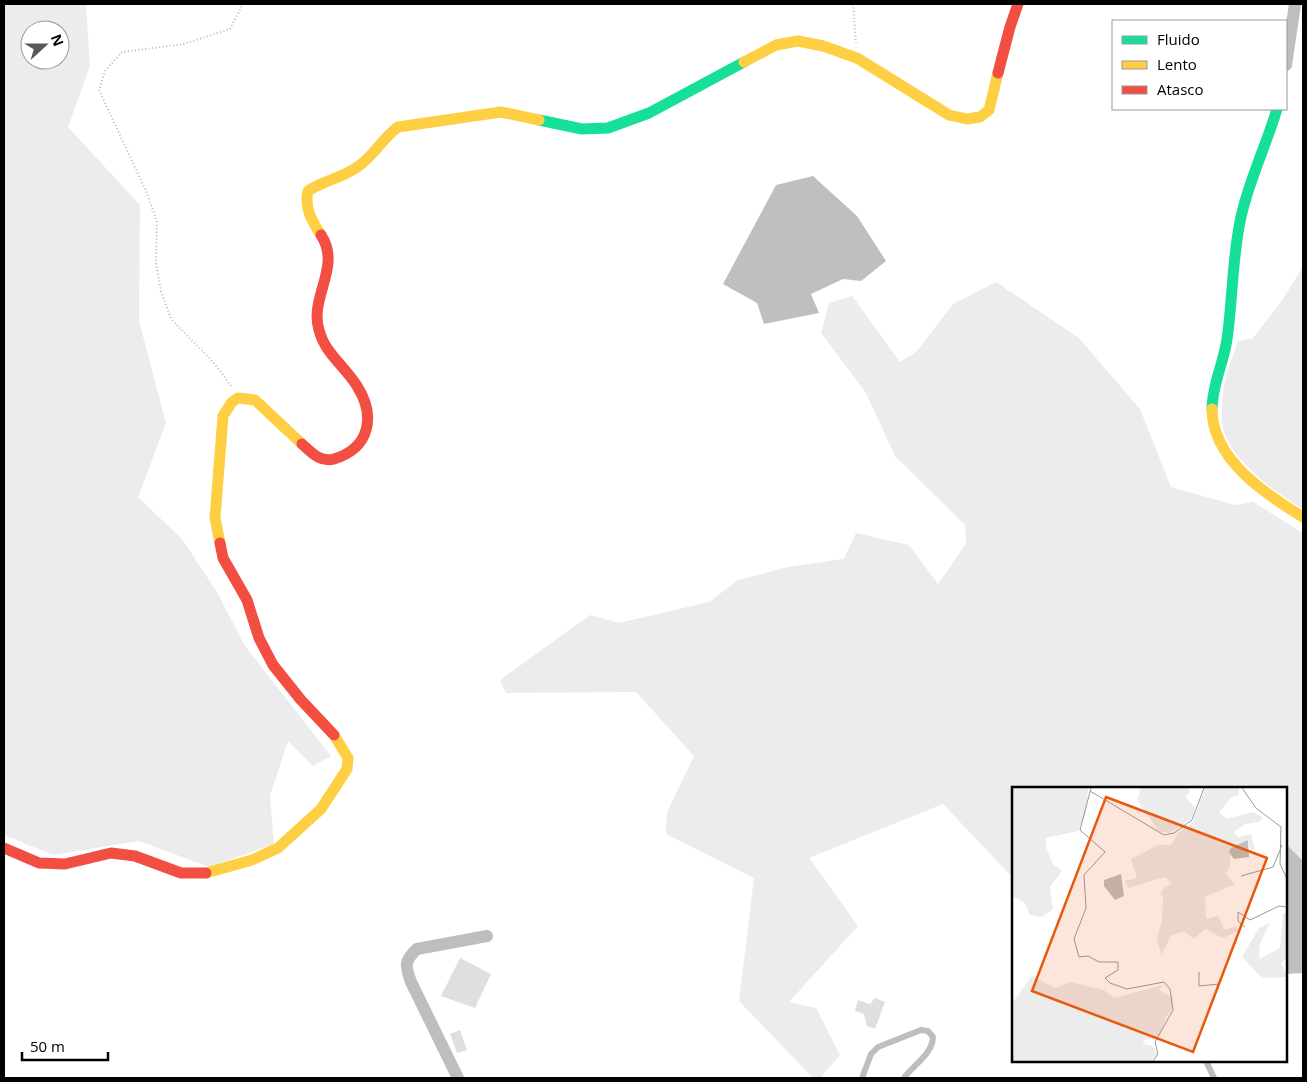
<svg xmlns="http://www.w3.org/2000/svg" width="1307" height="1082" font-family="'Open Sans',sans-serif">
<style>
.green{fill:#ececec;fill-rule:evenodd}
.water{fill:#bfbfbf}
.building{fill:#dfdfdf}
.lines{fill:none;stroke-linecap:round;stroke-linejoin:round}
.path{stroke:#b9b9b9;stroke-width:2;stroke-dasharray:1 2.5;stroke-linecap:butt}
.lane{stroke:#bebebe;stroke-width:6}
.street{stroke:#bebebe;stroke-width:12}
.fast{stroke:#16e098;stroke-width:11}
.slow{stroke:#ffcf43;stroke-width:11}
.jam{stroke:#f24e42;stroke-width:11}
.inset-road{fill:none;stroke:#999;stroke-width:1}
.view{fill:#e8590c;fill-opacity:0.15;stroke:#e8590c;stroke-width:2.5}
.inset-edge{fill:none;stroke:#000;stroke-width:2.5}
</style>
<rect width="100%" height="100%" fill="#fff"/>
<path class="green" d="M 4,4 L 86,4 L 90,66 L 68,127 L 140,205 L 139,321 L 166,423 L 138,497 L 182,539 L 217,592 L 245,646 L 331,756 L 313,766 L 288,741 L 270,796 L 274,844 L 209,867 L 139,841 L 53,855 L 4,835 ZM 30,30 L 60,30 L 60,60 L 30,60 Z
M 1303,267 L 1303,509 C 1274,491 1237,466 1224,432 C 1220,419 1222,399 1224,386 C 1227,370 1233,356 1238,341 L 1253,338 L 1281,302 Z
M 996,282 L 1079,338 L 1140,409 L 1171,487 L 1235,505 L 1253,502 L 1303,533 L 1303,861 L 1288,846 L 1286,846 L 1286,788 L 1013,788 L 1013,878 L 943,804 L 809,858 L 858,926 L 789,1002 L 816,1008 L 840,1055 L 820,1078 L 813,1078 L 739,1001 L 754,878 L 666,834 L 667,812 L 694,756 L 636,692 L 506,693 L 500,680 L 590,615 L 619,623 L 709,602 L 738,580 L 788,567 L 844,559 L 856,533 L 909,545 L 938,584 L 966,544 L 965,525 L 895,456 L 866,393 L 821,333 L 829,303 L 852,296 L 900,362 L 917,351 L 953,304 Z"/>
<path class="water" d="M 813,176 L 857,216 L 886,261 L 861,281 L 843,279 L 811,294 L 819,313 L 764,324 L 757,303 L 723,284 L 776,185 Z
M 1286,846 L 1288,846 L 1303,861 L 1303,973 L 1286,974 Z"/>
<path class="building" d="M 460,958 L 491,974 L 475,1008 L 441,996 Z
M 875,998 L 885,1002 L 875,1029 L 867,1026 L 864,1014 L 855,1011 L 858,1000 L 870,1004 Z
M 460,1030 L 467,1050 L 457,1053 L 450,1034 Z"/>
<g class="lines">
<path class="path" d="M 853,4 L 856,43
M 231,386 L 214,363 L 171,319 L 161,291 L 156,263 L 157,221 L 146,191 L 99,90 L 105,71 L 122,52 L 184,44 L 230,29 L 243,4"/>
<path class="lane" d="M 1206,1061 L 1214,1078
M 862,1078 L 871,1054 L 878,1047 L 921,1030 L 928,1031 L 933,1037 C 932,1055 914,1064 904,1078"/>
<path class="street" d="M 1286,65 L 1295,4
M 458,1078 L 411,982 C 405,965 404,961 417,949 L 487,936"/>
<path class="fast" d="M 539,120 L 582,129 L 608,128 L 649,113 L 744,62
M 1212,409 C 1212,385 1224,362 1227,339 C 1233,298 1232,257 1241,217 C 1249,180 1266,146 1277,109"/>
<path class="slow" d="M 744,62 L 776,45 L 798,41 L 823,46 L 857,58 L 949,115 L 967,119 L 980,117 L 989,110 L 998,73
M 321,235 C 312,221 304,208 308,191 C 324,180 344,178 360,165 C 374,155 383,138 398,127 L 501,112 L 539,120
M 1212,409 C 1212,459 1265,494 1303,517
M 220,543 L 215,518 L 223,416 L 232,402 L 238,398 L 255,400 L 302,444
M 206,873 L 252,860 L 278,848 L 321,809 L 347,769 L 348,758 L 334,735"/>
<path class="jam" d="M 998,73 L 1010,27 L 1018,4
M 302,444 C 311,452 320,463 334,459 C 370,448 376,416 357,386 C 345,366 325,354 319,330 C 309,297 342,267 321,235
M 220,543 L 223,558 L 247,600 L 259,638 L 273,665 L 301,700 L 334,735
M 4,848 L 39,863 L 65,864 L 111,853 L 135,856 L 181,873 L 206,873"/>
</g>
<g transform="translate(1012 787)">
<rect width="275" height="275" fill="#fff"/>
<path d="M 0,1 L 76,1 L 74,26 L 66,44 L 34,51 L 34,61 L 41,77 L 50,84 L 38,100 L 41,122 L 30,130 L 18,128 L 13,116 L 0,109 ZM 129,1 L 176,1 L 178,5 L 173,9 L 183,21 L 180,31 L 157,46 L 147,44 L 125,13 ZM 193,1 L 227,1 L 227,8 L 219,11 L 207,25 L 215,32 L 241,25 L 251,31 L 247,35 L 233,37 L 222,45 L 226,50 L 239,47 L 243,62 L 239,63 L 236,53 L 219,61 L 218,79 L 214,87 L 223,97 L 193,110 L 194,132 L 206,129 L 213,143 L 224,139 L 227,144 L 211,151 L 193,142 L 182,152 L 172,144 L 159,149 L 149,168 L 145,151 L 150,133 L 151,110 L 148,107 L 153,100 L 160,97 L 153,90 L 116,101 L 113,94 L 125,91 L 119,72 L 146,58 L 159,58 L 166,46 L 181,35 ZM 271,126 L 275,126 L 275,171 L 269,176 L 275,190 L 250,191 L 230,170 L 247,141 L 258,136 L 248,157 L 247,172 L 268,161 ZM 20,189 L 43,201 L 58,195 L 92,203 L 102,211 L 151,198 L 147,203 L 161,211 L 160,222 L 153,231 L 150,244 L 144,251 L 132,253 L 131,257 L 141,259 L 145,267 L 139,274 L 0,274 L 0,216 Z" fill="#ececec"/>
<path d="M 236,53 L 237,70 L 222,72 L 217,65 L 219,61 ZM 109,87 L 112,109 L 103,113 L 92,99 L 92,93 Z" fill="#bfbfbf"/>
<path class="inset-road" d="M 79,1 L 68,43 L 93,65 L 72,88 L 74,121 L 62,152 L 67,170 L 76,169 L 87,175 L 106,175 L 106,183 L 93,191 L 98,196 L 115,202 L 152,195 L 158,202 L 161,223 L 143,255 L 146,267 L 141,274M 230,1 L 244,21 L 269,40 L 268,77 L 275,92M 78,4 L 152,48 L 162,46 L 180,33 L 192,1M 229,89 L 261,80 L 270,58M 233,140 L 226,134 L 226,125 L 238,133 L 267,119 L 275,120M 187,185 L 187,199 L 207,197"/>
<path class="view" d="M 94,10 L 255,71 L 181,265 L 20,204 Z"/>
<rect width="275" height="275" class="inset-edge"/>
</g>
<rect width="1307" height="1082" fill="none" stroke="#000000" stroke-width="10"/>
<rect x="1112" y="20" width="175" height="90" fill="#ffffff" stroke="#999999"/>
<rect x="1122" y="36" width="25" height="8" fill="#16e098" stroke="#999999"/>
<text x="1157" y="45" font-size="15" fill="#000000">Fluido</text>
<rect x="1122" y="61" width="25" height="8" fill="#ffcf43" stroke="#999999"/>
<text x="1157" y="70" font-size="15" fill="#000000">Lento</text>
<rect x="1122" y="86" width="25" height="8" fill="#f24e42" stroke="#999999"/>
<text x="1157" y="95" font-size="15" fill="#000000">Atasco</text>
<g transform="translate(45 45) rotate(69)"><circle r="24" fill="#ffffff" stroke="#999999"/>
<path d="M0-4L9 19L0 12L-9 19Z" fill="#595959"/>
<text y="-8" font-size="14" font-weight="bold" text-anchor="middle" fill="#000000">N</text>
</g>
<path d="M22 1052v8h86v-8" fill="none" stroke="#000000" stroke-width="2.5"/>
<text x="30" y="1052" font-size="15" fill="#000000" stroke="#ffffff" stroke-width="4" paint-order="stroke">50 m</text>
</svg>
